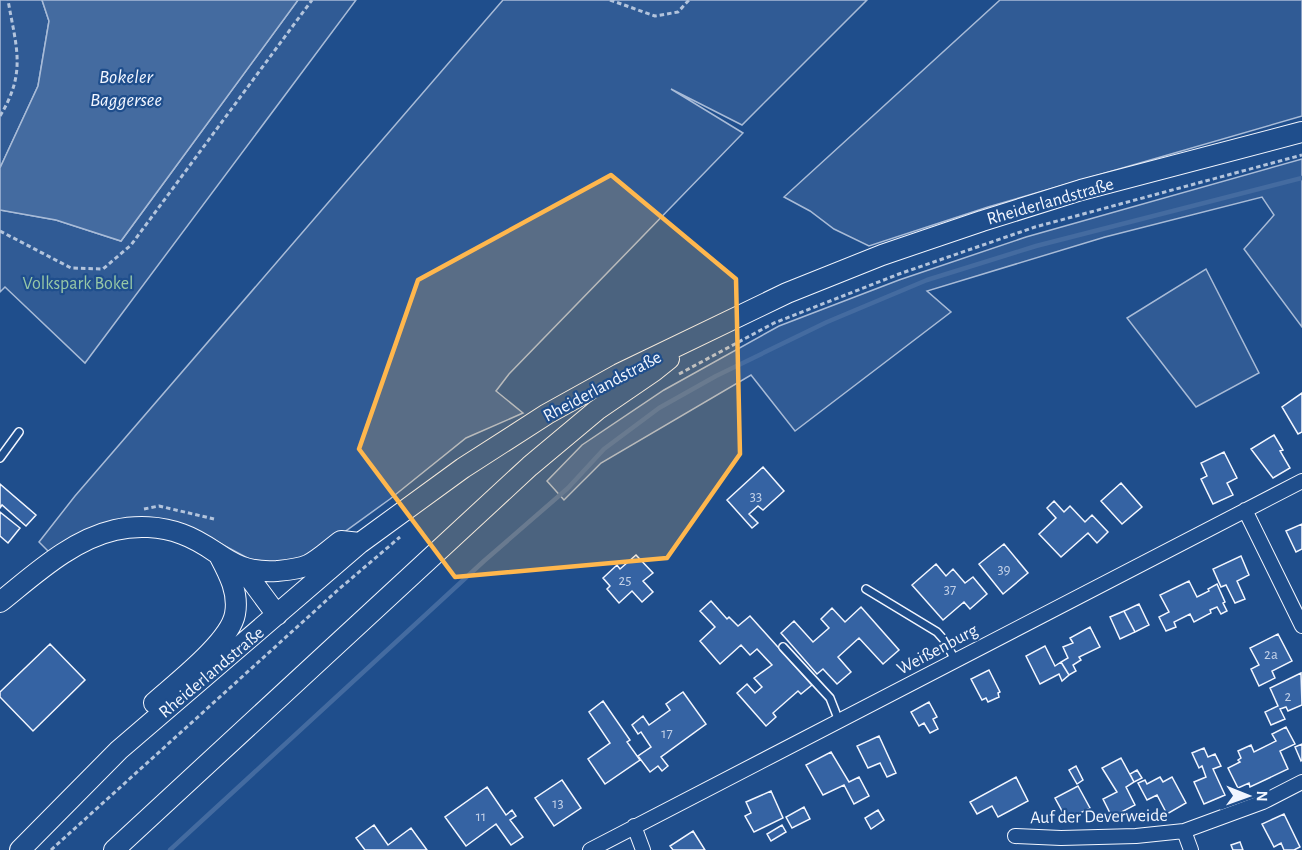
<svg xmlns="http://www.w3.org/2000/svg" width="1302" height="850" font-family="'Alegreya Sans',sans-serif">
<style>
.built{fill:#305b95;stroke:#a8bbd7;stroke-width:1.5}
.water{fill:#446ba0;stroke:#a8bbd7;stroke-width:1.5}
.lines{fill:none;stroke-linecap:round;stroke-linejoin:round}
.stream{stroke:#446ba0;stroke-width:4.5}
.building{fill:#3563a3;stroke:#f2f6ff;stroke-width:1.5}
.lane-casing{stroke:#f2f6ff;stroke-width:10}
.street-casing{stroke:#f2f6ff;stroke-width:16}
.secondary-casing{stroke:#f2f6ff;stroke-width:22}
.path{stroke:#b3c4dc;stroke-width:3;stroke-dasharray:4.5 3;stroke-linecap:butt}
.lane{stroke:#1f4e8c;stroke-width:7}
.street{stroke:#1f4e8c;stroke-width:14}
.secondary{stroke:#1f4e8c;stroke-width:20}
.marked{fill:#ffb74d;fill-opacity:0.2;stroke:#ffb74d;stroke-width:4.5;stroke-linejoin:round}
.labels{text-anchor:middle;stroke-width:4.5;stroke-linejoin:round;paint-order:stroke}
.number-label{font-size:15px;fill:#c3d1e8}
.street-label{font-size:18px;fill:#f2f6ff;stroke:#1f4e8c}
.park-label{font-size:18px;fill:#97c8a6;stroke:#1f4e8c}
.water-label{font-size:20px;font-style:italic;fill:#f2f6ff;stroke:#1f4e8c}
</style>
<rect width="100%" height="100%" fill="#1f4e8c"/>
<path class="built" d="M 0,0 L 42,0 L 49,21 L 38,86 L 0,168 Z
M 298,0 L 356,0 L 85,363 L 5,287 L 0,292 L 0,210 L 56,220 L 121,241 Z
M 503,0 L 867,0 L 742,125 L 671,89 L 743,133 L 509,374 L 496,391 L 523,413 L 466,438 L 390,499 L 318,551 L 305,558 L 277,563 L 253,561 L 188,526 L 49,552 L 39,542 L 75,496 Z
M 1000,0 L 1302,0 L 1302,116 L 988,207 L 869,246 L 834,229 L 810,211 L 784,197 Z
M 1302,159 L 1302,327 L 1244,249 L 1274,215 L 1262,197 L 1105,237 L 927,291 L 951,312 L 795,431 L 751,375 L 601,463 L 564,500 L 547,481 L 582,445 L 664,390 L 779,326 L 899,280 L 1026,237 Z
M 1206,269 L 1259,373 L 1196,407 L 1127,318 Z"/>
<path class="water" d="M 42,0 L 298,0 L 121,241 L 56,220 L 0,210 L 0,168 L 38,86 L 49,21 Z"/>
<g class="lines">
<path class="stream" d="M 170,850 L 484,561 L 568,488 L 604,449 L 659,408 L 716,376 L 827,322 L 927,280 L 1036,246 L 1302,178"/>
</g>
<path class="building" d="M 1302,393 L 1302,432 L 1298,434 L 1282,407 Z
M 1274,435 L 1283,450 L 1280,451 L 1290,468 L 1273,478 L 1251,449 Z
M 1224,452 L 1237,478 L 1227,483 L 1233,495 L 1213,504 L 1201,479 L 1207,476 L 1201,463 Z
M 763,467 L 784,491 L 763,510 L 758,506 L 749,514 L 758,523 L 752,528 L 727,500 Z
M 1121,483 L 1142,507 L 1122,524 L 1101,501 Z
M 0,484 L 36,515 L 26,526 L 2,505 L 0,508 Z
M 1054,501 L 1064,512 L 1070,506 L 1085,522 L 1092,515 L 1108,532 L 1097,543 L 1088,533 L 1061,557 L 1039,534 L 1056,518 L 1047,508 Z
M 0,512 L 20,528 L 8,543 L 0,536 Z
M 1302,524 L 1302,549 L 1296,552 L 1286,531 Z
M 1004,544 L 1028,573 L 1003,594 L 979,564 Z
M 636,555 L 653,573 L 643,581 L 653,592 L 642,602 L 632,591 L 619,603 L 607,589 L 610,586 L 603,578 L 617,565 L 620,569 Z
M 1241,556 L 1249,575 L 1237,581 L 1245,599 L 1235,603 L 1226,585 L 1221,587 L 1213,569 Z
M 936,564 L 946,576 L 953,569 L 965,583 L 973,577 L 987,594 L 970,609 L 964,602 L 943,620 L 912,585 Z
M 1189,581 L 1197,597 L 1209,591 L 1208,589 L 1217,584 L 1225,602 L 1223,603 L 1227,611 L 1221,614 L 1217,607 L 1210,610 L 1211,613 L 1194,622 L 1190,614 L 1174,622 L 1176,627 L 1166,631 L 1159,617 L 1169,612 L 1160,595 Z
M 711,601 L 727,619 L 729,617 L 738,626 L 750,616 L 812,685 L 801,694 L 798,691 L 773,713 L 776,717 L 766,726 L 737,693 L 747,684 L 755,693 L 762,687 L 754,678 L 772,665 L 757,649 L 750,655 L 741,645 L 720,664 L 700,641 L 715,627 L 700,611 Z
M 1139,604 L 1149,625 L 1135,632 L 1124,611 Z
M 861,607 L 899,650 L 883,664 L 859,638 L 838,657 L 851,672 L 837,684 L 823,669 L 817,674 L 781,633 L 794,621 L 813,642 L 829,628 L 821,619 L 832,608 L 845,622 Z
M 1124,611 L 1135,632 L 1120,639 L 1110,617 Z
M 1090,627 L 1100,647 L 1079,657 L 1081,660 L 1073,665 L 1076,671 L 1069,675 L 1061,662 L 1068,658 L 1063,647 L 1073,643 L 1070,638 Z
M 1278,634 L 1292,661 L 1272,671 L 1275,678 L 1259,686 L 1251,669 L 1259,665 L 1250,648 Z
M 50,644 L 85,680 L 33,731 L 0,697 L 0,692 Z
M 1045,646 L 1055,666 L 1061,662 L 1069,675 L 1062,681 L 1059,674 L 1040,684 L 1026,656 Z
M 989,670 L 1000,692 L 998,693 L 999,697 L 988,702 L 986,698 L 982,700 L 971,679 Z
M 1301,673 L 1302,705 L 1288,711 L 1286,707 L 1280,709 L 1285,719 L 1271,725 L 1265,712 L 1278,706 L 1270,688 Z
M 683,692 L 706,724 L 661,757 L 668,766 L 662,771 L 658,766 L 650,772 L 638,756 L 651,747 L 641,732 L 638,734 L 632,725 L 643,716 L 649,725 L 670,710 L 666,704 Z
M 603,701 L 630,740 L 627,742 L 640,760 L 605,784 L 588,759 L 610,743 L 589,712 Z
M 929,702 L 937,717 L 933,719 L 938,729 L 930,733 L 924,723 L 919,726 L 911,712 Z
M 1286,727 L 1295,744 L 1280,751 L 1288,769 L 1250,787 L 1249,783 L 1238,788 L 1228,768 L 1240,762 L 1238,760 L 1241,758 L 1238,751 L 1251,745 L 1254,752 L 1276,741 L 1272,734 Z
M 879,736 L 896,773 L 887,777 L 880,763 L 868,768 L 857,746 Z
M 1302,744 L 1302,760 L 1301,761 L 1295,747 Z
M 1204,748 L 1208,757 L 1215,754 L 1221,766 L 1213,769 L 1225,795 L 1204,804 L 1194,782 L 1206,777 L 1202,766 L 1199,768 L 1192,753 Z
M 831,752 L 849,782 L 859,777 L 869,796 L 854,804 L 844,785 L 823,795 L 806,765 Z
M 1121,758 L 1134,782 L 1126,787 L 1135,805 L 1112,817 L 1103,799 L 1117,792 L 1102,768 Z
M 1076,766 L 1083,780 L 1077,784 L 1069,770 Z
M 1137,770 L 1142,778 L 1134,782 L 1130,774 Z
M 1016,777 L 1028,801 L 998,817 L 992,806 L 977,814 L 970,802 Z
M 1160,777 L 1163,782 L 1172,777 L 1186,803 L 1167,814 L 1157,795 L 1147,800 L 1138,783 L 1145,780 L 1147,784 Z
M 562,780 L 581,808 L 554,826 L 535,798 Z
M 1078,786 L 1090,808 L 1067,820 L 1055,798 Z
M 487,787 L 506,815 L 512,810 L 516,816 L 510,820 L 523,837 L 511,845 L 496,824 L 466,846 L 445,817 Z
M 771,791 L 783,818 L 754,832 L 745,816 L 751,813 L 746,802 Z
M 804,807 L 810,819 L 792,828 L 786,817 Z
M 878,810 L 884,820 L 871,829 L 865,818 Z
M 1284,814 L 1300,847 L 1294,850 L 1284,850 L 1281,843 L 1274,847 L 1262,824 Z
M 374,825 L 388,845 L 411,828 L 427,850 L 365,850 L 356,838 Z
M 782,825 L 786,832 L 771,841 L 767,834 Z
M 693,831 L 705,850 L 673,850 L 670,846 Z
M 1240,842 L 1243,850 L 1233,850 L 1231,845 Z"/>
<g class="lines">
<defs>
<path id="lane" d="M 0,458 L 19,432
M 866,589 L 937,632 L 945,641 L 955,660
M 783,647 L 830,698 L 839,721"/>
<path id="street" d="M 1245,510 L 1302,626
M 634,826 L 643,850
M 1184,831 L 1191,850
M 1015,836 L 1061,838 L 1136,836 L 1184,831 L 1263,802 L 1302,782
M 590,850 L 1302,481"/>
<path id="secondary" d="M 243,569 L 277,615
M 0,602 C 34,575 71,540 115,530 C 136,525 161,526 182,534 C 221,548 228,574 277,571 C 287,570 299,569 308,565 C 320,559 331,548 341,541 L 360,543
M 154,703 C 175,684 230,642 235,614 C 239,593 229,574 220,557
M 20,850 L 119,750 L 360,543 L 463,468 L 547,414 L 619,374 L 787,293 L 882,255 L 982,221 L 1081,190 L 1302,132
M 114,850 L 530,466 L 597,410 L 654,371 L 669,359"/>
</defs>
<use href="#lane" class="lane-casing"/>
<use href="#street" class="street-casing"/>
<use href="#secondary" class="secondary-casing"/>
<path class="path" d="M 610,0 L 655,16 L 678,12 L 689,0
M 0,116 C 27,72 16,47 8,0
M 0,231 L 71,268 L 103,269 L 131,245 L 312,0
M 679,374 L 774,323 L 899,274 L 1035,227 L 1302,155
M 144,509 L 159,506 L 214,519
M 51,850 L 339,589 L 400,537"/>
<use href="#lane" class="lane"/>
<use href="#street" class="street"/>
<use href="#secondary" class="secondary"/>
</g>
<path class="marked" d="M 611,175 L 736,279 L 740,454 L 667,558 L 455,577 L 359,449 L 418,280 Z"/>
<g class="labels">
<g class="number-label">
<text x="756" y="501">33</text>
<text x="1004" y="574">39</text>
<text x="625" y="585">25</text>
<text x="950" y="594">37</text>
<text x="1271" y="659">2a</text>
<text x="1288" y="701">2</text>
<text x="667" y="738">17</text>
<text x="558" y="808">13</text>
<text x="481" y="821">11</text>
</g>
<g class="street-label">
<text transform="translate(1050 201) rotate(-16)" y="6">Rheiderlandstraße</text>
<text transform="translate(602 386) rotate(-28)" y="6">Rheiderlandstraße</text>
<text transform="translate(937 649) rotate(-28)" y="6">Weißenburg</text>
<text transform="translate(211 672) rotate(-40)" y="6">Rheiderlandstraße</text>
<text transform="translate(1099 816) rotate(-1)" y="6">Auf der Deverweide</text>
</g>
<g class="park-label">
<text x="78" y="289">Volkspark Bokel</text>
</g>
<g class="water-label">
<text x="126" y="83">Bokeler<tspan x="126" dy="23">Baggersee</tspan></text>
</g>
</g>
<g transform="translate(1248 796) rotate(91)" stroke="#1f4e8c" stroke-width="4.5" paint-order="stroke">
<path d="M0-4.5L10 22L0 15L-10 22Z" fill="#f2f6ff"/>
<text y="-9" font-size="16" font-weight="bold" text-anchor="middle" fill="#f2f6ff">N</text>
</g>
</svg>
